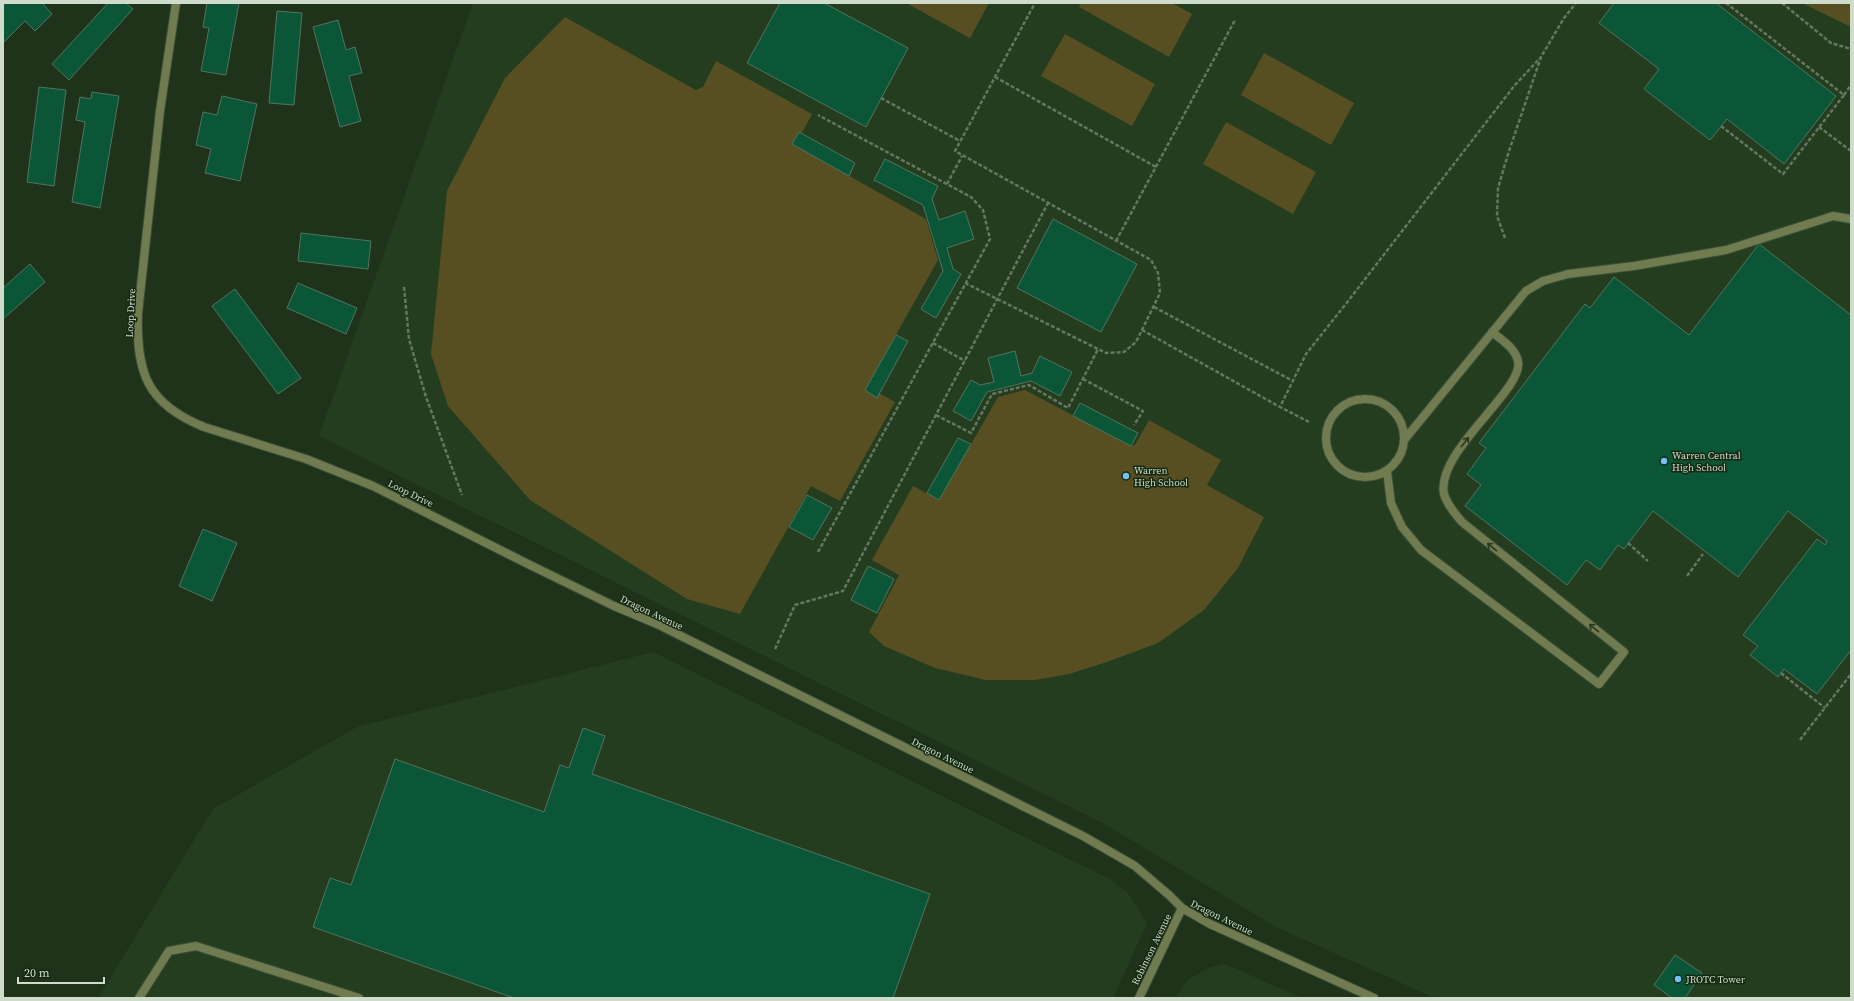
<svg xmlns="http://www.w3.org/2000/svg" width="1854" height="1001" font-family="'Source Serif 4',serif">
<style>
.built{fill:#243d1f}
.green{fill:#574f22}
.building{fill:#0c5638;stroke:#517461}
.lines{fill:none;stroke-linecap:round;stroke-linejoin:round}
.lane-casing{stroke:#3b4e36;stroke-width:10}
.street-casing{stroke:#3b4e36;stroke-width:10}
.path{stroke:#657661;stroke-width:2.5;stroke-dasharray:4 2;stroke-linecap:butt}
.lane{stroke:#707c50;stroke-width:8}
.street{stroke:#707c50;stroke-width:8}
.oneway{stroke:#273a1e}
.poi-dot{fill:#73c1f6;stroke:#152911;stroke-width:1.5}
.labels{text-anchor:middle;stroke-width:3;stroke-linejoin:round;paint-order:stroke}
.street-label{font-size:10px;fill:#cfdccc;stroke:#152911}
.poi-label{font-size:10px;fill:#cfdccc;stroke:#152911;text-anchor:start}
</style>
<rect width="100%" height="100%" fill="#1f331a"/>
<path class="built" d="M 473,3 L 1851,3 L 1851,998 L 1435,998 L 1278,928 L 1103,823 L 319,436 Z
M 653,652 L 1109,879 L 1128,893 L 1147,923 L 1113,998 L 98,998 L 213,809 L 357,727 Z
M 1225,964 L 1277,987 L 1303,998 L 1175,998 L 1188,980 L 1208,968 Z"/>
<path class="green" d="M 906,3 L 989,3 L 970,38 Z
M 1081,3 L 1172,3 L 1192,14 L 1169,57 L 1079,7 Z
M 1802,3 L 1851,3 L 1851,27 Z
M 565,17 L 696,90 L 703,87 L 716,61 L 812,114 L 802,133 L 799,132 L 792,144 L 926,219 L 938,260 L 865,390 L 877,398 L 879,393 L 895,402 L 840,501 L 811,486 L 740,614 L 687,599 L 530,500 L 448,406 L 431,354 L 447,191 L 505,78 Z
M 1065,34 L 1155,84 L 1132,126 L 1041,76 Z
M 1264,53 L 1354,103 L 1331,145 L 1241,95 Z
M 1226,122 L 1316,172 L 1293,214 L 1203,164 Z
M 1025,390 L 1131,446 L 1135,445 L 1149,420 L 1221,460 L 1207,485 L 1264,517 L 1238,568 L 1204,610 L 1158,643 L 1107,662 L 1069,674 L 1035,680 L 986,680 L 935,668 L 884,646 L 869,632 L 899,575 L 872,560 L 913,486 L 939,500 L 998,397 Z"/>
<path class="building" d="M 3,3 L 45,3 L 43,4 L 52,14 L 35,31 L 25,21 L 3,43 Z
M 108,3 L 126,3 L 133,9 L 69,80 L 52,64 Z
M 207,3 L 239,3 L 226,75 L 201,71 L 209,28 L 203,27 Z
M 780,3 L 824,3 L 908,48 L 866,127 L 747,63 Z
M 1614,3 L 1716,3 L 1836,96 L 1784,164 L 1727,119 L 1710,140 L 1644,89 L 1659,69 L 1599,23 Z
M 277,11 L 302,13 L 294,105 L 269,103 Z
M 338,20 L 346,50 L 355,47 L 362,73 L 349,76 L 361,121 L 340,127 L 313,27 Z
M 39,87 L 66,90 L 54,186 L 27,182 Z
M 92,92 L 119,96 L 100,208 L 72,202 L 85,122 L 76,120 L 80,97 L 91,99 Z
M 222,96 L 257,104 L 240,181 L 205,173 L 211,149 L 196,145 L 203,112 L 217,115 Z
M 799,132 L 855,163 L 849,176 L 792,144 Z
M 885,159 L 938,186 L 932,199 L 939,220 L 965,211 L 974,239 L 947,248 L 953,269 L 961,274 L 936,318 L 921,309 L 943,271 L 923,205 L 874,180 Z
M 1053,219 L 1137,264 L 1101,332 L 1017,288 Z
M 301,233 L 371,241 L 368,269 L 298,261 Z
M 1759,244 L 1851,315 L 1851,650 L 1817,694 L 1784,669 L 1778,677 L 1750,655 L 1758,646 L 1743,635 L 1817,539 L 1825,545 L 1827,541 L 1788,511 L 1738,577 L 1653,511 L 1624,549 L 1618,545 L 1600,570 L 1586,560 L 1567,585 L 1465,506 L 1481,485 L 1467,474 L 1486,448 L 1479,443 L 1585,304 L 1590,308 L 1614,277 L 1689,335 Z
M 30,264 L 45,282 L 3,319 L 3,288 Z
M 298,283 L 357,308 L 346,334 L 287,308 Z
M 235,289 L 301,378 L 278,394 L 212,306 Z
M 896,335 L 908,341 L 877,398 L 865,390 Z
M 1015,351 L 1021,376 L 1032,373 L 1040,356 L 1072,372 L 1060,396 L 1031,381 L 987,392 L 971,421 L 953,411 L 971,380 L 980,385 L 994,382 L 988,358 Z
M 1080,403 L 1138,433 L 1131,446 L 1073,416 Z
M 958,438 L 971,444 L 939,500 L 927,493 Z
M 807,495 L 832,508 L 813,540 L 789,527 Z
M 203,529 L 237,543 L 212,601 L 179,586 Z
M 868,566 L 894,579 L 877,613 L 851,600 Z
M 583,728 L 605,736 L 592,774 L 930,894 L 893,998 L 514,998 L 313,927 L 330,878 L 351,885 L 395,759 L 544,812 L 560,765 L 569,768 Z
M 1675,955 L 1702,973 L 1685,998 L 1672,998 L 1654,985 Z"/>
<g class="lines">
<defs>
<path id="lane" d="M1326 438a39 39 0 1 1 78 0a39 39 0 1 1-78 0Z
M 1405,439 L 1526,291 L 1543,281 L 1568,274 L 1634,266 L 1726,250 L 1833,216 L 1851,219
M 1387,471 L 1391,503 L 1402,527 L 1421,550 L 1599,684 L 1624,652 L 1462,522 C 1455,514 1447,504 1444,494 C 1435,452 1525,389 1518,361 C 1515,348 1502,340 1492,332
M 139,998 L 169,951 L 196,946 L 359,998"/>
<path id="street" d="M 176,3 L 160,111 L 138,313 C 136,373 147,404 204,427 L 306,459 L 373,486 L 528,564 L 614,606 L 657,624 L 1083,836 L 1135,866 L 1169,895 L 1182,908 L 1210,924 L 1374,998
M 1139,998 L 1182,908"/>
</defs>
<use href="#lane" class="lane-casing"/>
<use href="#street" class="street-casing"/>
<path class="path" d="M 1782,3 L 1831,43 L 1851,49
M 995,77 L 1156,167
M 1844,95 L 1851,85
M 881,98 L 960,141
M 1721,126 L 1783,174 L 1844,95 L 1726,3
M 1819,127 L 1851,151
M 947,184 L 962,156
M 1505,238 L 1497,216 L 1498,188 L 1509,151 L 1541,57 L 1564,18 L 1576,3
M 1116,241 L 1235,20
M 965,283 L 1106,353 L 1124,352 L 1136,342 L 1142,330 L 1160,293 L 1158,273 L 1151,260 L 955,151 L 1035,3
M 404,287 L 409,339 L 426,397 L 462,495
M 1154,307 L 1293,381
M 1142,330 L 1280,407
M 933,343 L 965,361
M 1083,379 L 1143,411 L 1134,425
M 936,415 L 971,433 L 992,394 L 1029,385 L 1068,408 L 1098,349
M 1309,422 L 1280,407 L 1306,354 L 1345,305 L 1515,85 L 1541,57
M 1628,543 L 1648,561
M 818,552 L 990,239 L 983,210 L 971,197 L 818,115
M 1687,576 L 1703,554
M 775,649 L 795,605 L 843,591 L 1048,203
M 1781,673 L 1825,708
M 1800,740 L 1851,674"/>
<use href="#lane" class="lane"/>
<use href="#street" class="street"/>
</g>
<defs><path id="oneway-shaft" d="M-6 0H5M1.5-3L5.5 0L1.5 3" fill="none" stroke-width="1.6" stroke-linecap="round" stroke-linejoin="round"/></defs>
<g class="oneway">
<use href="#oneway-shaft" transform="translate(1465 442) rotate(-52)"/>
<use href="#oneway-shaft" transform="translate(1492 547) rotate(-141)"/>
<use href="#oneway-shaft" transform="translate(1594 628) rotate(-141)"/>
</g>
<g class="poi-dot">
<circle cx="1664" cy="461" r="4"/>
<circle cx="1126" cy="476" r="4"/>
<circle cx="1678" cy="979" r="4"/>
</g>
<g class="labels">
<g class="street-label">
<text transform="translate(130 313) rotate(-87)" y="4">Loop Drive</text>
<text transform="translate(411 493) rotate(26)" y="4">Loop Drive</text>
<text transform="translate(652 612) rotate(25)" y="4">Dragon Avenue</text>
<text transform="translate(943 755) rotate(26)" y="4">Dragon Avenue</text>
<text transform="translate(1222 917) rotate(26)" y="4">Dragon Avenue</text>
<text transform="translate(1151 949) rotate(-64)" y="4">Robinson Avenue</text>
</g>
<g class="poi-label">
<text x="1672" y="459">Warren Central<tspan x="1672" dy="12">High School</tspan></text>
<text x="1134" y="474">Warren<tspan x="1134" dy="12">High School</tspan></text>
<text x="1686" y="983">JROTC Tower</text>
</g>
</g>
<rect width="1854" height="1001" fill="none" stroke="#cfdccc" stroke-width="8"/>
<path d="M18 977v6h86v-6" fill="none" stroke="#cfdccc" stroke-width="2"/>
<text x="24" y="977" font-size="12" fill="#cfdccc" stroke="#152911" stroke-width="3" paint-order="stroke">20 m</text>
</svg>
